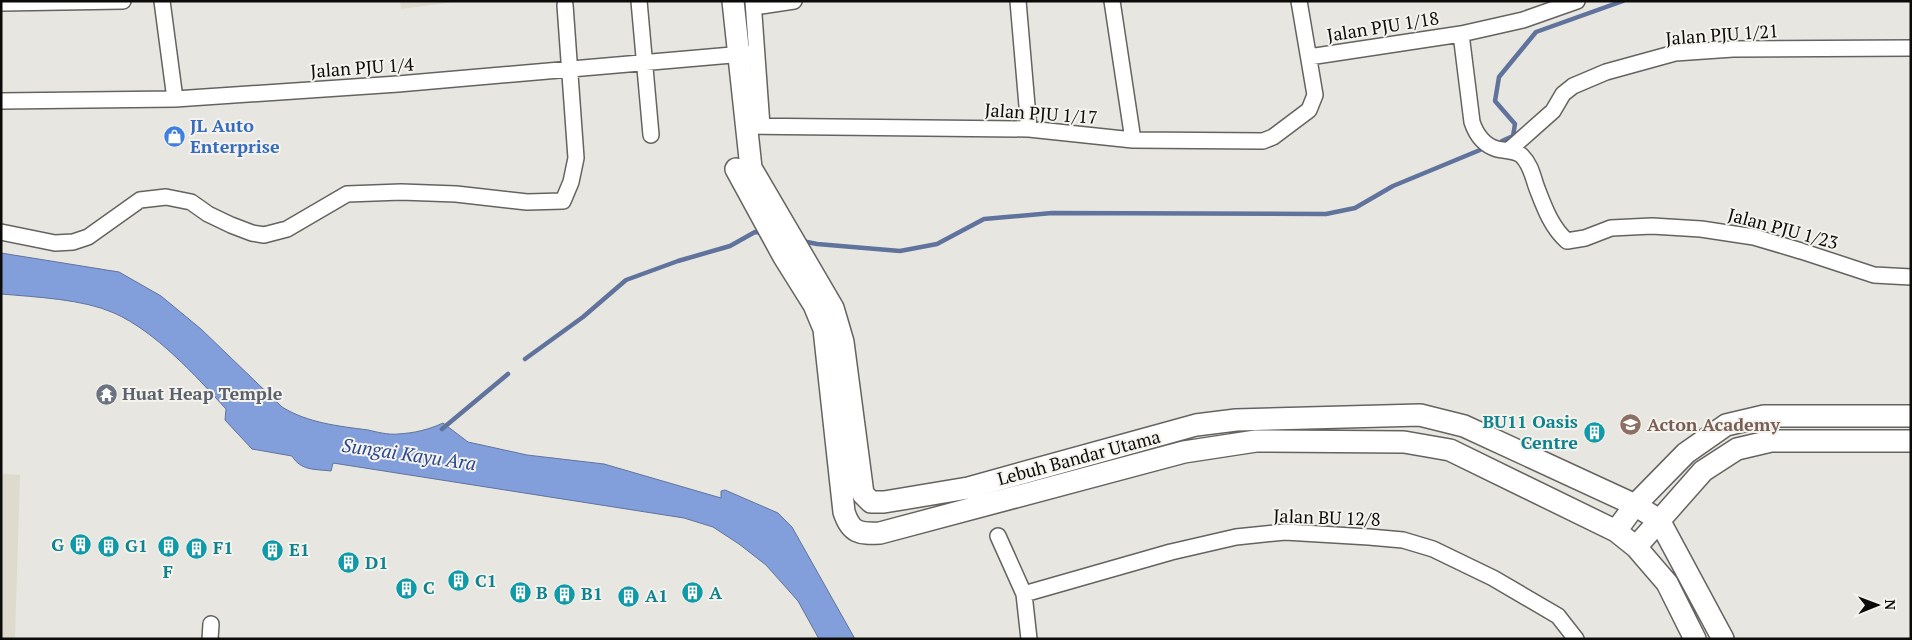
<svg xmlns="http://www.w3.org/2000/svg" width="1912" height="640" font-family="'PT Serif',serif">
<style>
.built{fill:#dfdace}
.water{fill:#839fdb;stroke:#5f739c}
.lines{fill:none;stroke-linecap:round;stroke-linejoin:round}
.stream{stroke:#5f739c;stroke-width:4.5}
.minor-casing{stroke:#65635f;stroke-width:18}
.secondary-casing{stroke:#65635f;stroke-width:24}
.minor{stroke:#fff;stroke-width:15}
.secondary{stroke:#fff;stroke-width:21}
.labels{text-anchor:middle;stroke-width:4;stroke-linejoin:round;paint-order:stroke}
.street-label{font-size:18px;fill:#0c0b0a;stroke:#f5f3ee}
.shop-label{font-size:18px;font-weight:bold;fill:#366cbe;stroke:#f5f3ee;text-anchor:start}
.worship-label{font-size:18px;font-weight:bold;fill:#5b616d;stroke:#f5f3ee;text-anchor:start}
.culture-label{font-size:18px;font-weight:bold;fill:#0d838f;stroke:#f5f3ee;text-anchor:start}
.education-label{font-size:18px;font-weight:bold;fill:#785e54;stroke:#f5f3ee;text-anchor:start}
.water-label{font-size:19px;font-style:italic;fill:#2a478f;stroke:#f5f3ee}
</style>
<rect width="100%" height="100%" fill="#e8e6e1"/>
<path class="built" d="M 400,1 L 462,1 L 401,9 Z
M 1,474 L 20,475 L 15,639 L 1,639 Z"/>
<path class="water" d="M 1,253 L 119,272 L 161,296 L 201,329 L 282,407 C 308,423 338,426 368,430 C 377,432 388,435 398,434 C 414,433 428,430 443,423 L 468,442 L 527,455 L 604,464 L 721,498 L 721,491 L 725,490 L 778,513 L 792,527 L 855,639 L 819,639 L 798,601 L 766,565 L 739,544 L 713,527 L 684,518 L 333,463 L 331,471 C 315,469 301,471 292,456 L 252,449 L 225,420 L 226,409 C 196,376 155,331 114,313 C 83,299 35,297 1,294 Z"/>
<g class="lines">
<path class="stream" d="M 1502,141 L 1513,136 L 1515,124 L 1495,101 L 1499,77 L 1536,32 L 1623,1
M 802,241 L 817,244 L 900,251 L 937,244 L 984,219 L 1052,213 L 1326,214 L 1355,208 L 1393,186 L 1480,150
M 525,359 L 583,317 L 626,280 L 678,261 L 730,246 L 755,232 L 763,233
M 442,429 L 508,374"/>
<defs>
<path id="minor" d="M 162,1 L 175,99
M 639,1 L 651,135
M 753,1 L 762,126
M 1018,1 L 1029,129
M 1112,1 L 1133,140
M 1,3 L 123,1
M 754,7 L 794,1
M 1461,34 L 1472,122 C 1476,134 1483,145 1497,149 C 1505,151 1516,150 1522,156 C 1532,166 1533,179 1538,191 C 1545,209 1552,228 1567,241 L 1585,238 L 1611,228 L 1652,226 L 1701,229 L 1754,237 L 1801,251 L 1874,275 L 1911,277
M 1309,57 L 1461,34 L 1523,20 L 1577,1
M 1,101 L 175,99 L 398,84 L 755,53
M 745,126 L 1029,129 L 1133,140 L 1263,141 L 1273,137 L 1309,110 L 1315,95 L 1299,1
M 1509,150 L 1553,111 L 1563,94 L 1573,86 L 1606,72 L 1675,53 L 1733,49 L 1911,48
M 1,232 L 55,243 L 73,242 L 88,237 L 140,200 L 166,197 L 191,202 L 208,214 L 231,225 L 252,233 L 264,235 L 287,229 L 347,194 L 401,192 L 456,194 L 527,202 L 563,201 L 571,182 L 576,158 L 565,5
M 998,536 L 1024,594 L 1029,639
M 1024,594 L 1171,552 L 1236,537 L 1285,532 L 1369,537 L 1403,540 L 1433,549 L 1493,578 L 1558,616 L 1576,639
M 210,639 L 211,624"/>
<path id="secondary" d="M 733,1 L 751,168 L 833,308 L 843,342 L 863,494 L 871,502 L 884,502 L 968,488 L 1196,425 L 1236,420 L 1420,415 L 1464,426 L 1635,505 L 1659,520 L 1723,639
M 736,169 L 784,257 L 814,305 L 824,329 L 844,512 C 851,533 859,534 880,533 L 1184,452 L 1256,441 L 1404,442 L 1450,450 L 1616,531 L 1636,547 L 1667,583 L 1695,639
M 1616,531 L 1635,505 L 1686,453 L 1726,425 L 1764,416 L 1911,416
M 1636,547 L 1703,471 L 1737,449 L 1771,441 L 1911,441"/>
</defs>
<use href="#minor" class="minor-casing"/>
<use href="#secondary" class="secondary-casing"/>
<use href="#minor" class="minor"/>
<use href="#secondary" class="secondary"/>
</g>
<defs>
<symbol id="shop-disc" viewBox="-11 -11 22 22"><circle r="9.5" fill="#3f7fe0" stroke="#f5f3ee"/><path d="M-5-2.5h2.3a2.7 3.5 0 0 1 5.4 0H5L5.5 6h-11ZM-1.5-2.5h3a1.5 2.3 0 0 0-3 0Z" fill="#fff"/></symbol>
<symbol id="temple-disc" viewBox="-11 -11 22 22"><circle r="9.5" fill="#6b7280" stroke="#f5f3ee"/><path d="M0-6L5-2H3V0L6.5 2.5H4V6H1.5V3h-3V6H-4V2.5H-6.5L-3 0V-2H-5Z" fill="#fff"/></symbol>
<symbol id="school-disc" viewBox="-11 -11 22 22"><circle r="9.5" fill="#8d6e63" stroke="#f5f3ee"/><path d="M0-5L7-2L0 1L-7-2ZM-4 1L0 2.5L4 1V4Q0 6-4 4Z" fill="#fff"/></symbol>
<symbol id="building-disc" viewBox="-11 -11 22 22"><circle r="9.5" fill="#0f9aa8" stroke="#f5f3ee"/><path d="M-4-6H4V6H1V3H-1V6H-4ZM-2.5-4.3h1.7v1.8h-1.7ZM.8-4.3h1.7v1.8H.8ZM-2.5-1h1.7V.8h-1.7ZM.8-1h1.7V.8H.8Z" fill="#fff"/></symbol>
</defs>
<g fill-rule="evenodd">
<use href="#shop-disc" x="162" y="124" width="25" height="25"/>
<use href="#temple-disc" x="94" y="382" width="25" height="25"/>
<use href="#school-disc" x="1618" y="412" width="25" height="25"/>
<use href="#building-disc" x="1582" y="420" width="25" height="25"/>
<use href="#building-disc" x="68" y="532" width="25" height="25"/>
<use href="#building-disc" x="96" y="534" width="25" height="25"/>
<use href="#building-disc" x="156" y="534" width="25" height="25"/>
<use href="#building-disc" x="184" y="536" width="25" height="25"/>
<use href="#building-disc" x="260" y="538" width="25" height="25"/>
<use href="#building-disc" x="336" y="550" width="25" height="25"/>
<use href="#building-disc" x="446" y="568" width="25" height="25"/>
<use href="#building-disc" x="394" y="576" width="25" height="25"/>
<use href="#building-disc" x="508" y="580" width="25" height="25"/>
<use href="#building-disc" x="680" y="580" width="25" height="25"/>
<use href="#building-disc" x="552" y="582" width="25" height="25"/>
<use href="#building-disc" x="616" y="584" width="25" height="25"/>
</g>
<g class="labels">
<g class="street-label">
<text transform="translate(1383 27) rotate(-9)" y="6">Jalan PJU 1/18</text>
<text transform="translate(1722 35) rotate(-4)" y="6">Jalan PJU 1/21</text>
<text transform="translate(362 68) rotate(-4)" y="6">Jalan PJU 1/4</text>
<text transform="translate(1041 114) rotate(4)" y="6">Jalan PJU 1/17</text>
<text transform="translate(1783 229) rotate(15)" y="6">Jalan PJU 1/23</text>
<text transform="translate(1079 458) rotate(-15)" y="6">Lebuh Bandar Utama</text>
<text transform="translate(1327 518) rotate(2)" y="6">Jalan BU 12/8</text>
</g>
<g class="shop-label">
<text x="190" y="132">JL Auto<tspan x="190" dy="21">Enterprise</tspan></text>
</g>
<g class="worship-label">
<text x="122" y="400">Huat Heap Temple</text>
</g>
<g class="culture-label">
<text x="1578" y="428" text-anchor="end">BU11 Oasis<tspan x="1578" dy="21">Centre</tspan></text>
<text x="64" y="551" text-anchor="end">G</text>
<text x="125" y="552">G1</text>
<text x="213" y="554">F1</text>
<text x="289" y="556">E1</text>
<text x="365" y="569">D1</text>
<text x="168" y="578" text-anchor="middle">F</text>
<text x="475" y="587">C1</text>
<text x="423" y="594">C</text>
<text x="536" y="599">B</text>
<text x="709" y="599">A</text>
<text x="581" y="600">B1</text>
<text x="645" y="602">A1</text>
</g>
<g class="education-label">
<text x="1647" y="431">Acton Academy</text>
</g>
<g class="water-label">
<text transform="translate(409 454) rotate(8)" y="7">Sungai Kayu Ara</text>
</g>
</g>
<rect width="1912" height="640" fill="none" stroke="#0c0b0a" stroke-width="5"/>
<g transform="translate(1877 605) rotate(89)" stroke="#f5f3ee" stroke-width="4" paint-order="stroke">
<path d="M0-4L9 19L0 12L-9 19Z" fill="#0c0b0a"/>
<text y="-8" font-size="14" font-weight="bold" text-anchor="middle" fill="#0c0b0a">N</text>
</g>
</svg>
